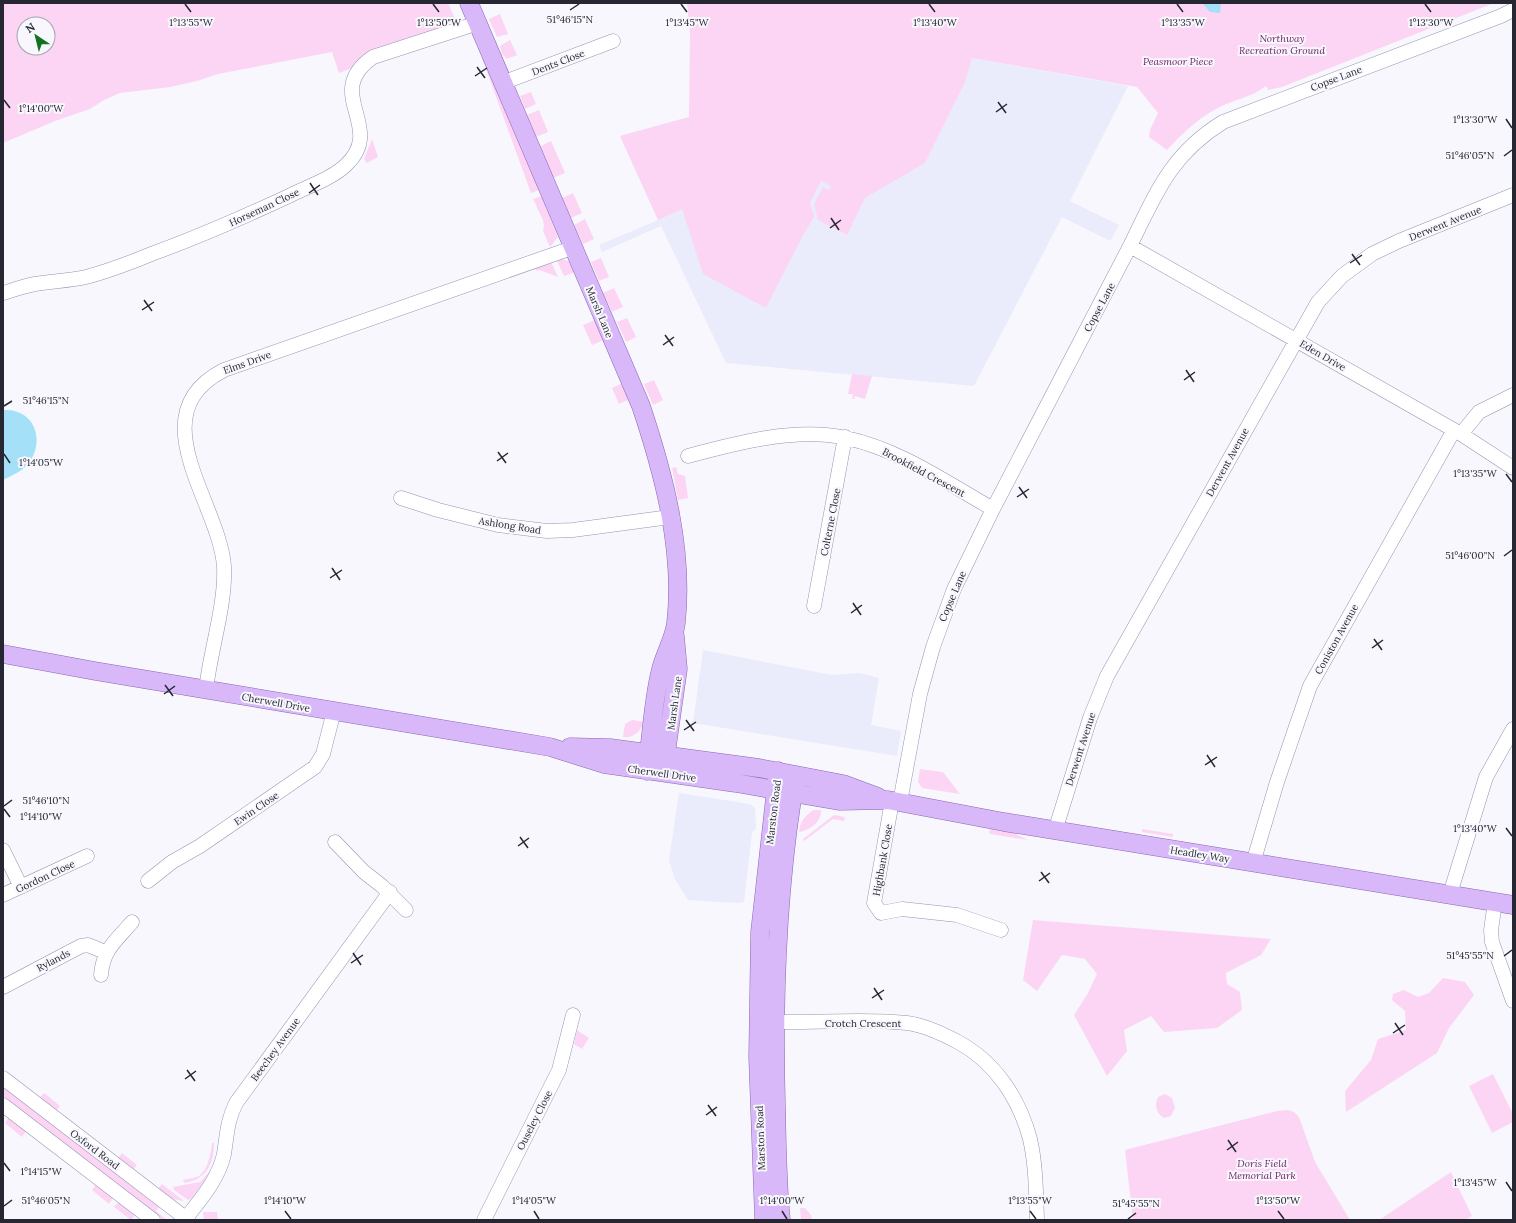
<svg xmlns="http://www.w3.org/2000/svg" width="1516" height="1223" font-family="Lora,serif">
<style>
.built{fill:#eaecfb}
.green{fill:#fcd5f4;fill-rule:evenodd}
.water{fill:#a4e0f8}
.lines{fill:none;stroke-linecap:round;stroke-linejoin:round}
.minor-casing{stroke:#9296b0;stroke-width:15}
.major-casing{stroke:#8967b1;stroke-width:19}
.minor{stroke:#fff;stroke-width:14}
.major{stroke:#d9b8f9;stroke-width:18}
.ticks{fill:none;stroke:#262732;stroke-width:1.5}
.labels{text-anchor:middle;stroke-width:4;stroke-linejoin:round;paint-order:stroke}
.park-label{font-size:10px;font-style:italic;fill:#6e1b65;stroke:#f7f7fd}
.street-label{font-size:10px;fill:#262732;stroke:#f7f7fd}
.ticks-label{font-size:10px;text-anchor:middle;fill:#262732;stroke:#f7f7fd;stroke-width:4;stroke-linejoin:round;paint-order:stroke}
</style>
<rect width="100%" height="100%" fill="#f7f7fd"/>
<path class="built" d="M 972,58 L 1128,86 L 1070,201 L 1119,225 L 1110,241 L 1062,217 L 974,386 L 726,363 L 661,226 L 602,252 L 599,245 L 658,220 L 620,136 L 689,117 Z
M 703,650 L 832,675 L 860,673 L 879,678 L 871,725 L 901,731 L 897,756 L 693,723 Z
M 679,793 L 750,804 L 755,808 L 756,829 L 752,832 L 744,902 L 738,903 L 688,900 L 675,879 L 669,860 Z"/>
<path class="green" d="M 3,3 L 448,3 L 455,19 L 444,25 L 445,28 L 371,53 L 359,60 L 352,68 L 339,73 L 332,52 L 218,74 L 197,81 L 170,87 L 120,93 L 104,100 L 90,109 L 55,121 L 3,143 ZM 24,24 L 48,24 L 48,48 L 24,48 Z
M 687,3 L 1494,3 L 1282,87 L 1268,90 L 1266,86 C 1251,98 1234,99 1218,108 C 1198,118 1182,134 1167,150 L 1149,137 L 1150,130 L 1158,113 L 1137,87 L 972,58 L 965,82 L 925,163 L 865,198 L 847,235 L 818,220 L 814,204 L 823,187 L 829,190 L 831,186 L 821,181 L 810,203 L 814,217 L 802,237 L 766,308 L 703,274 L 682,209 L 658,220 L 620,136 L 689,117 L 690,33 Z
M 500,14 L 508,34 L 497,37 L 489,19 Z
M 510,40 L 517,55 L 507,59 L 502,54 L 500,46 Z
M 484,57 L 539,190 L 531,193 L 482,58 Z
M 531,92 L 536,104 L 525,109 L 520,96 Z
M 539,110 L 548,132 L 536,137 L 527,115 Z
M 372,139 L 378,157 L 367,163 L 364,159 Z
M 551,141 L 565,173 L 553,178 L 539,147 Z
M 573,193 L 582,213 L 571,218 L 562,198 Z
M 542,196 L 558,237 L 550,247 L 543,231 L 544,226 L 543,220 L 533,199 Z
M 585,219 L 594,239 L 583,244 L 574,225 Z
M 601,258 L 609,277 L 599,281 L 591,262 Z
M 562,259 L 571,262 L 575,272 L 564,276 L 557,261 Z
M 551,262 L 558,277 L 540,270 L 536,271 L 535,267 Z
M 614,288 L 623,307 L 612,312 L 603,293 Z
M 627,318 L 636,337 L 626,342 L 617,322 Z
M 595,320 L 604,340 L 592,345 L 583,325 Z
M 852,374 L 872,376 L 865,399 L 855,396 L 854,399 L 852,399 L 853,394 L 848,394 Z
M 654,380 L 663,400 L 653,405 L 644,384 Z
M 623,383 L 630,399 L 619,404 L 612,388 Z
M 676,467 L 678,474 L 685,476 L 688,498 L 678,500 L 672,468 Z
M 632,720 L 644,722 C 641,731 633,739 623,737 L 625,724 Z
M 920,769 L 943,772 L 960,794 L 922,788 L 918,782 Z
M 813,810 L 821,810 C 822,821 810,831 799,832 C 800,821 805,816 813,810 Z
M 834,815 L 845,817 L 844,821 L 833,819 L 804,841 L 803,839 Z
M 991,828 L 1005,829 L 1028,840 L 990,834 L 989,831 Z
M 1142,829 L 1173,834 L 1173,837 L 1142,832 Z
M 1033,920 L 1271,939 L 1261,955 L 1226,973 L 1227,984 L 1240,992 L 1242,1010 L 1217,1028 L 1164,1032 L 1151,1016 L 1124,1030 L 1127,1051 L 1107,1076 L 1074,1015 L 1088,993 L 1097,974 L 1085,959 L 1062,955 L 1037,991 L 1023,980 Z
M 1443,978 L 1465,982 L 1474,995 L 1449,1028 L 1437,1053 L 1346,1112 L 1345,1091 L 1371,1060 L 1378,1039 L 1406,1030 L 1405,1011 L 1392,1000 L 1393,994 L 1404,990 L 1418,997 L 1429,993 Z
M 577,1030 L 589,1038 L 582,1049 L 574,1044 Z
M 1493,1074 L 1513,1114 L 1513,1122 L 1492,1133 L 1469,1086 Z
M 3,1086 L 160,1206 L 156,1211 L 167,1220 L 163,1220 L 3,1097 Z
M 44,1093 L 60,1106 L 56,1111 L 39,1098 Z
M 1165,1094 L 1172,1098 L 1175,1108 L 1171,1116 L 1164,1118 C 1156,1113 1154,1105 1158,1097 Z
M 1288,1110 L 1294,1112 L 1299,1117 L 1315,1162 L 1350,1220 L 1133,1220 L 1125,1150 L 1277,1111 Z
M 10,1116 L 27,1130 L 22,1137 L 5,1123 Z
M 212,1143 L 214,1143 C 214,1164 206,1180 184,1183 L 183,1180 C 187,1179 195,1178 199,1176 C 208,1170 211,1153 212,1143 Z
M 122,1153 L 137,1165 L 133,1170 L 118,1158 Z
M 211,1170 L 210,1174 L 191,1199 L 188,1200 L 174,1190 L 173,1187 L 200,1182 Z
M 1451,1172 L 1472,1216 L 1465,1220 L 1379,1220 Z
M 97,1183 L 114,1197 L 109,1204 L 92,1190 Z
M 162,1184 L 184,1201 L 172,1199 L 158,1189 Z
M 119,1201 L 136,1214 L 131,1220 L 114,1207 Z
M 800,1208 L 805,1208 L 811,1215 L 812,1220 L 801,1220 Z
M 203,1212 L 217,1212 L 218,1220 L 204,1220 Z"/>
<path class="water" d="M 1202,3 L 1221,3 L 1220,13 L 1210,12 Z
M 3,410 C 32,408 45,436 31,460 C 25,470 13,475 3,480 Z"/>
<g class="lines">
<defs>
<path id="minor" d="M 502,83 L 613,41
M 1130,246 L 1461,434 L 1513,468
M 3,293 C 13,290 24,286 35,284 C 52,281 69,281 86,277 C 109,271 132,262 154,253 C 201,236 246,216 291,195 C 309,186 331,179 346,165 C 387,127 321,93 373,57 L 478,23
M 1461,434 L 1479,412 L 1513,395
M 688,456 C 736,443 796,427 846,438 C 899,449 947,483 993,509
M 401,498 L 438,510 L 498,525 L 547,531 L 573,530 L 670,517
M 814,606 L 845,437
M 206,690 C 210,651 226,605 224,566 C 219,502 138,414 224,370 L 572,248
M 892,801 L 874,903 L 881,913 L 902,909 L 957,915 L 1001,930
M 900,802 L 920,694 L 933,647 L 954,589 L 993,509 L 1130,246 C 1156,193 1171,154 1223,122 L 1501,16 L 1513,10
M 1055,831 L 1090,718 L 1107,676 L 1318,302 L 1342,276 L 1372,254 L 1399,241 L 1513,195
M 335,842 L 364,872 L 382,886 L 406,910
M 3,850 L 21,887
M 1253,863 L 1277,782 L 1310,686 L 1454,430
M 148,881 L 172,862 L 200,846 L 315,767 L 323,754 L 334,711
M 1450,894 L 1486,777 L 1513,729
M 3,895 L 87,856
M 1495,902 L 1491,930 L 1492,942 L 1513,1001
M 101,975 C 103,949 116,941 132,922
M 3,987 L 81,946 L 88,945 L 105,952
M 774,1022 C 818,1023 864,1018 907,1023 C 924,1025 943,1034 958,1042 C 995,1062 1019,1098 1030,1139 C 1036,1165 1036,1193 1037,1220
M 3,1078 L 188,1220
M 3,1105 L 153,1220
M 186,1218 C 201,1199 219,1178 224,1154 C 227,1135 227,1121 236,1103 L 390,892
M 484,1220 L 559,1070 L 573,1015"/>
<path id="major" d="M 469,3 L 641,406 C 664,475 684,550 676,623 C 674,639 665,653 661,669 C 653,699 651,739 647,771
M 3,654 L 95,671 L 550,747 L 604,764 L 736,783 L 839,801 L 888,800 L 1004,822 L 1513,905
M 570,747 L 610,748 L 759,768 L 843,784 L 878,797
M 664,767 L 678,669 L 675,636
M 764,1220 L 758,1057 L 760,932 L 778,771
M 781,1220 C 777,1181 777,1141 776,1102 C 773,992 777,884 796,775"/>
</defs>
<use href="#minor" class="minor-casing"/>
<use href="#major" class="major-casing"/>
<use href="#minor" class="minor"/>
<use href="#major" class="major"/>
</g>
<path class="ticks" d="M 185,4 L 191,12M 433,4 L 439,12M 681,4 L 687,12M 929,4 L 935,12M 1177,4 L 1183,12M 1425,4 L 1431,12M 570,10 L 579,4M 477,67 L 485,78M 475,76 L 487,68M 4,100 L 10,108M 998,102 L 1006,113M 996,112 L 1007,104M 1506,119 L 1512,128M 1504,156 L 1512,150M 310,183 L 318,195M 309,193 L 320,185M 831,218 L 839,230M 830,228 L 841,220M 1352,254 L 1360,265M 1350,263 L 1362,255M 144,300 L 152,311M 142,310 L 154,302M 665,335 L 673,346M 663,345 L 674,337M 1186,370 L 1194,382M 1184,380 L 1195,372M 4,406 L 12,401M 498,452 L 506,463M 4,454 L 10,463M 497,461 L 508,453M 1506,474 L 1512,482M 1019,487 L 1027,498M 1017,497 L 1029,489M 1504,556 L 1512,550M 332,568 L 340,580M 330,578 L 342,570M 853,603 L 861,615M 851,613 L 862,605M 1374,639 L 1382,650M 1372,648 L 1383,640M 165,685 L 173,696M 164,694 L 175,686M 686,720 L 694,731M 684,730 L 696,722M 1207,755 L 1215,767M 1205,765 L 1217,757M 4,806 L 12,800M 4,809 L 10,817M 1506,828 L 1512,836M 520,837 L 528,848M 518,846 L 529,838M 1041,872 L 1049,883M 1039,881 L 1050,873M 353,953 L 361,965M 1504,956 L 1512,950M 351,963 L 363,955M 874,988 L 882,1000M 872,998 L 884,990M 1395,1023 L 1403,1035M 1393,1033 L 1405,1025M 187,1070 L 195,1081M 185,1079 L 196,1071M 708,1105 L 716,1116M 706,1115 L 717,1107M 1228,1140 L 1236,1152M 1227,1150 L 1238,1142M 4,1163 L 10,1171M 1506,1182 L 1512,1191M 4,1206 L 12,1200M 285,1211 L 291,1219M 534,1211 L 539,1219M 782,1211 L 787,1219M 1030,1211 L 1036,1219M 1278,1211 L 1284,1219M 1128,1219 L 1136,1213"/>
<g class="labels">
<g class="park-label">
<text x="1282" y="42">Northway<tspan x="1282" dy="12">Recreation Ground</tspan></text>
<text x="1178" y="65">Peasmoor Piece</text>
<text x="1262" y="1167">Doris Field<tspan x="1262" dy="12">Memorial Park</tspan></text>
</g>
<g class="street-label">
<text transform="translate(558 62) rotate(-21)" y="4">Dents Close</text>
<text transform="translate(1336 78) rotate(-21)" y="4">Copse Lane</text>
<text transform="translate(264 207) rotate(-25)" y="4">Horseman Close</text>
<text transform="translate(1445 223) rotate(-22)" y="4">Derwent Avenue</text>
<text transform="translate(1099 307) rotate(-62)" y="4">Copse Lane</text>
<text transform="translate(600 312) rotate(67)" y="4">Marsh Lane</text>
<text transform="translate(1323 355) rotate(30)" y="4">Eden Drive</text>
<text transform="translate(247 362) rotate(-20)" y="4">Elms Drive</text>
<text transform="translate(1227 462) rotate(-61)" y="4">Derwent Avenue</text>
<text transform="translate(924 472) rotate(28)" y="4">Brookfield Crescent</text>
<text transform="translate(830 522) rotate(-79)" y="4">Colterne Close</text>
<text transform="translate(510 525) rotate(9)" y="4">Ashlong Road</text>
<text transform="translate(952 596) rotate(-67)" y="4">Copse Lane</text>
<text transform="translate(1336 639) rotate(-61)" y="4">Coniston Avenue</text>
<text transform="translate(276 702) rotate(10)" y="4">Cherwell Drive</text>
<text transform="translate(674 703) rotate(-82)" y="4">Marsh Lane</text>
<text transform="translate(1080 749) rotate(-72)" y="4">Derwent Avenue</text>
<text transform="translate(662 773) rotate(8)" y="4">Cherwell Drive</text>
<text transform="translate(256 808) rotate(-34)" y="4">Ewin Close</text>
<text transform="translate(773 812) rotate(-83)" y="4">Marston Road</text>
<text transform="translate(1200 854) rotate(9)" y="4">Headley Way</text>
<text transform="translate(882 860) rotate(-80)" y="4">Highbank Close</text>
<text transform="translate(45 876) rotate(-25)" y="4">Gordon Close</text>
<text transform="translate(53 960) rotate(-28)" y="4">Rylands</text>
<text x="863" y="1027">Crotch Crescent</text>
<text transform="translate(275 1049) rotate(-54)" y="4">Beechey Avenue</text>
<text transform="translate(534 1120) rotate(-63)" y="4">Ouseley Close</text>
<text transform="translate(760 1138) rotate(-92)" y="4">Marston Road</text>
<text transform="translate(95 1149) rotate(37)" y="4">Oxford Road</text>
</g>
</g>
<g class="ticks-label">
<text x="570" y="23">51°46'15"N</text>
<text x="191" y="26">1°13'55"W</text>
<text x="439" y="26">1°13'50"W</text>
<text x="1431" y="26">1°13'30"W</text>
<text x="687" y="26">1°13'45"W</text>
<text x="935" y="26">1°13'40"W</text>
<text x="1183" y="26">1°13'35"W</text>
<text x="41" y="112">1°14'00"W</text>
<text x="1475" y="123">1°13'30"W</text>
<text x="1470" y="159">51°46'05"N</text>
<text x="46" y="404">51°46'15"N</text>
<text x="41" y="466">1°14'05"W</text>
<text x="1475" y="477">1°13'35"W</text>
<text x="1470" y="559">51°46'00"N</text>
<text x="46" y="804">51°46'10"N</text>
<text x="41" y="820">1°14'10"W</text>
<text x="1475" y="832">1°13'40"W</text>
<text x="1470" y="959">51°45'55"N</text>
<text x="41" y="1175">1°14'15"W</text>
<text x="1475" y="1186">1°13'45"W</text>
<text x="46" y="1204">51°46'05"N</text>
<text x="285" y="1204">1°14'10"W</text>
<text x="534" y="1204">1°14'05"W</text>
<text x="782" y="1204">1°14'00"W</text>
<text x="1030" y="1204">1°13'55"W</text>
<text x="1278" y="1204">1°13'50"W</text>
<text x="1136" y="1207">51°45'55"N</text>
</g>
<rect width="1516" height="1223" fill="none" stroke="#262732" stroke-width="8"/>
<g transform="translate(36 36) rotate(325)"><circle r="19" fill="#f7f7fd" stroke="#a3a4ac"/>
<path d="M0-3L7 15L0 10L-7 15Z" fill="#127220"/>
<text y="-6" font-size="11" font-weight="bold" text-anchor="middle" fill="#262732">N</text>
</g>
</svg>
